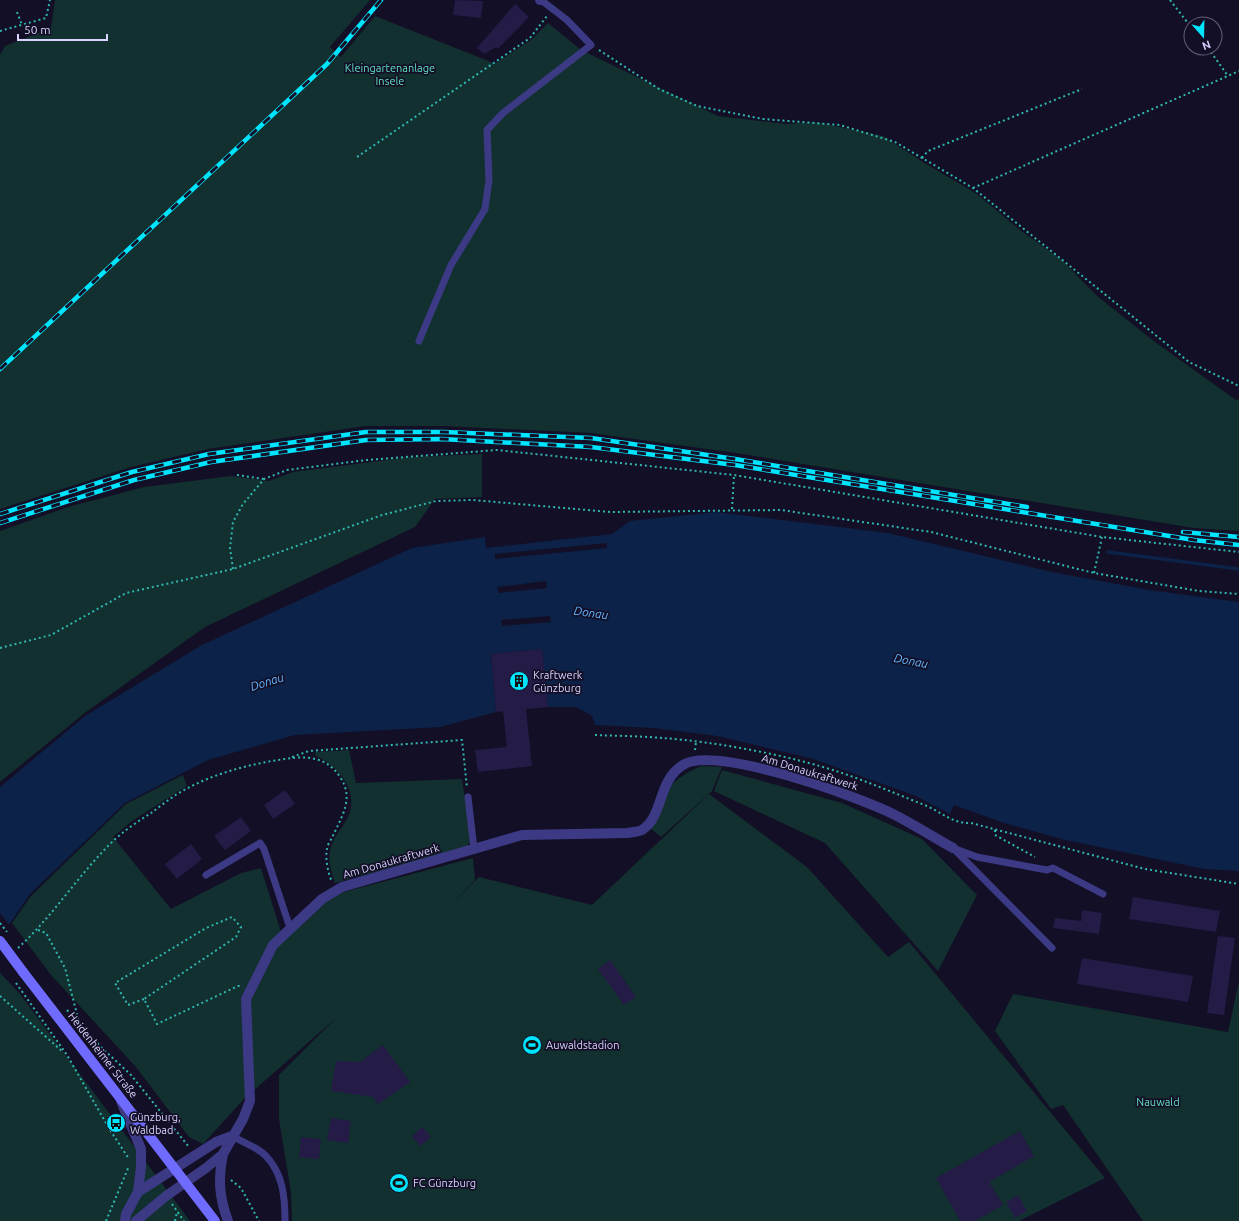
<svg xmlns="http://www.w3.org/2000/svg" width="1239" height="1221" font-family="Ubuntu,sans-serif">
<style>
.green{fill:#12302f}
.water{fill:#0c2248;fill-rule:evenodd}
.pier{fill:#130f26}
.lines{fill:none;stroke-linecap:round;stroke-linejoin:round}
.stream{stroke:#0c2248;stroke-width:3.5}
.building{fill:#241b47}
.path{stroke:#2fb8b0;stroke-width:2;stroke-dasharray:2 3;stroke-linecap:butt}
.service{stroke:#3d3a85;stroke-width:7}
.minor{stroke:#3d3a85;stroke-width:10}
.secondary{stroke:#6f6bff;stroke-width:10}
.rail-casing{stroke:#00e5ff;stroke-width:4.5}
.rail{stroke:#130f26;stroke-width:3;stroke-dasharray:9;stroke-linecap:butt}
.path-bridge{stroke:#2fb8b0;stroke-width:2;stroke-dasharray:2 3;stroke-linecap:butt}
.secondary-bridge{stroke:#6f6bff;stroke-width:10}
.labels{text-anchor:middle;stroke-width:3.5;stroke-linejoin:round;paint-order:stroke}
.park-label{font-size:11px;fill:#5fe0c0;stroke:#130f26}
.poi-label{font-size:11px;fill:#d9d4ff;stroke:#130f26;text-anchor:start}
.street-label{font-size:11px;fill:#d9d4ff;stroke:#130f26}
.water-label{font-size:12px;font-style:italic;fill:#62b6ff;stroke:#130f26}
</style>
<rect width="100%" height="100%" fill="#130f26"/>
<path class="green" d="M 55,0 L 370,0 L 330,47 L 341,57 L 375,16 L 491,62 L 494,64 L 531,40 L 548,23 L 581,50 L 718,116 L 786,124 L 816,122 L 883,136 L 923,162 L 977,194 L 1020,230 L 1061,259 L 1097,296 L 1155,342 L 1236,400 L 1239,399 L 1239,531 L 1194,528 L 736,453 L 591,433 L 444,426 L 366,426 L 208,449 L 131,467 L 0,509 L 0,55 L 5,46 L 51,28 Z
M 482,454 L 482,497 L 435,499 L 415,527 L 205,627 L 86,712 L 0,782 L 0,531 L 68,507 L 144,487 L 231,476 L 269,481 L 293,472 L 411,457 Z
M 349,750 L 356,783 L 462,779 L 471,838 L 467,848 L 335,883 C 331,872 327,859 331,847 C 335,834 346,824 350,812 C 357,788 336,765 316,756 L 315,752 Z
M 701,766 L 722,767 L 712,791 L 661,837 L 650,828 C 664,794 665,782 701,766 Z
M 722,770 L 842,803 L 922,839 L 977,895 L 938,971 L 825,843 L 714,791 Z
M 183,775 L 187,786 L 132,821 L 113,837 L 171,909 L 241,873 L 261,868 L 281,932 L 340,893 L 473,858 L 475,880 L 450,906 L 479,877 L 592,905 L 709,794 L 807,867 L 888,957 L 909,942 L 1105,1178 L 1019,1221 L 292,1221 L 291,1193 L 279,1119 L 279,1075 L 336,1018 L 244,1099 L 203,1144 L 189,1137 L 136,1067 L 51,975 L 12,923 L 31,896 L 126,804 Z
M 0,973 L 20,994 L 190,1221 L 0,1221 Z
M 1239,981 L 1239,1221 L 1143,1221 L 1063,1105 L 1051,1109 L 995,1031 L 1013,994 L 1228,1032 Z"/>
<path class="water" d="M 716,512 L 888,533 L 1052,572 L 1149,590 L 1239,602 L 1239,871 L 1204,869 L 1061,839 L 1004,823 L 954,805 L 950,814 L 916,796 L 810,758 L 717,736 L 654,728 L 595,725 L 592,716 L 576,707 L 548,707 L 542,649 L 491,654 L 496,712 L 440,727 L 295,735 L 208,760 L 125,803 L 30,894 L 0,938 L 0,787 L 85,716 L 202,645 L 412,548 L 485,537 L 486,548 L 612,534 L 630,521 ZM 607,543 L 607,548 L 495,559 L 495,554 ZM 546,581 L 547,588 L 499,593 L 497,587 ZM 550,616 L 551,622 L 502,626 L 501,620 Z"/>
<path class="pier" d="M 0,913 L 10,926 L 0,940 Z"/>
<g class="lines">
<path class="stream" d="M 1108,552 L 1239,569"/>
</g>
<path class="building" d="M 455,0 L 483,1 L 481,18 L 453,15 Z
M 515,4 L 529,17 L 498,49 L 496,47 L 484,54 L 477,48 Z
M 542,649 L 548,707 L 526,709 L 532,766 L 478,772 L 475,750 L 507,747 L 503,711 L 496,712 L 491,654 Z
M 285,790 L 295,804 L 273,819 L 264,805 Z
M 241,817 L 251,831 L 225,850 L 214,836 Z
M 191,844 L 202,859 L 177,879 L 165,864 Z
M 1133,897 L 1220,911 L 1216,932 L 1129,919 Z
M 1082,910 L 1102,913 L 1099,934 L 1053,928 L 1055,918 L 1081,921 Z
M 1218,936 L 1235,938 L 1224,1015 L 1207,1013 Z
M 1082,958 L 1193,976 L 1188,1002 L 1077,984 Z
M 610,960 L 636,997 L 624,1005 L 598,969 Z
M 383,1045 L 410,1082 L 378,1104 L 373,1097 L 331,1091 L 336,1061 L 360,1062 Z
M 331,1118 L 351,1121 L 348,1143 L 327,1140 Z
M 422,1127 L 431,1137 L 420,1146 L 412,1136 Z
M 1020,1131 L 1034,1156 L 989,1182 L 1003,1205 L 975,1221 L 960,1221 L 936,1178 Z
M 301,1137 L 321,1139 L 319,1159 L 299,1157 Z
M 1018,1195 L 1027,1211 L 1015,1218 L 1006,1202 Z"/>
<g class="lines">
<path class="path" d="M 1170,0 L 1191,27
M 17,12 L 22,25
M 0,31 L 46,18 L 50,0
M 1208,48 L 1228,76
M 599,50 L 659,89 L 697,106 L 763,119 L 840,125 L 895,142 L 973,188 L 1189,362 L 1239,386
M 357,157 L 530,38 L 547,16
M 922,158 L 928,151 L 1082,89
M 973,188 L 1239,71
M 237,475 L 264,479
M 732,509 L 734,475
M 233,569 L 230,548 L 233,522 L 243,504 L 264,479 L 287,470 L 367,460 L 497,450 L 734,475 L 1102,537 L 1239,552
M 1094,573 L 1102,537
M 0,648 L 51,635 L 126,593 L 233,569 L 382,515 L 436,501 L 473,500 L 610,512 L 781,510 L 931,532 L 1094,573 L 1199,591 L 1239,594
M 595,735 C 617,736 640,736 662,738 C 717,742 789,755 842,773 C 871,783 899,795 927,806 C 942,813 954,824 971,823 L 1145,869 L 1239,884
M 695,750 L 696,742
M 292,757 L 309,751 L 462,740 L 467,788
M 995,830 L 995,835 L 1035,857
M 38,930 L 46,933 L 65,968 L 79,1022
M 18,948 C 52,917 77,877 110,844 C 122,832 137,822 151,813 C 162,805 174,795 186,789 C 214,774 246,765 278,760 C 302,756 325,754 340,777 C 355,799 341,817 332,838 C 330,841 327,846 327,849 C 325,859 328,873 332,882
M 16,983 L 67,1055 L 110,1130 L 129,1159
M 0,996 L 63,1052
M 144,999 L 128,1005 L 115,983 L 206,928 L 232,917 L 241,927 L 236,937 L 144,999 L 157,1024 L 238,986 L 241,986
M 67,1010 L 101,1047 L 131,1075 L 189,1147
M 231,1180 L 241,1188 L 259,1221
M 172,1204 L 184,1221
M 106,1221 L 129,1166
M 175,1221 L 177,1212"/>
<path class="service" d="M 419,341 L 451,265 L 485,209 L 489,180 L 487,130 L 503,113 L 591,45 L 567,20 L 541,0
M 468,797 L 474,849
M 953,848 L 977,857 L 1047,870 L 1053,868 L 1103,894
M 955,850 L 1052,948
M 206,875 L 260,843 L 264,849 L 290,928
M 232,1136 C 242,1142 257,1147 265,1155 C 283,1173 285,1197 285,1221"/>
<path class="minor" d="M 540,0 L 542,0
M 121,1101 L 141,1149 L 141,1167 L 138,1192
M 223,1154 C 218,1179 219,1197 228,1221
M 125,1221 L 126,1214 L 138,1192 L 216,1142 L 232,1136
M 136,1221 L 166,1196 L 206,1168 L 223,1154 L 243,1119 L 250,1101 L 246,999 L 273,945 L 322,899 L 342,887 L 522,835 L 627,833 C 632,832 638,832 642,830 C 664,816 657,781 683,765 C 714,744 859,797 893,814 C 913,824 933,837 953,848"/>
<path class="secondary" d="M 23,972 L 215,1221"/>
<defs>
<path id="rail" d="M 0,369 L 327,64 L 381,0
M 0,514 L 132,472 L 209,454 L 366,432 L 444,432 L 591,438 L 735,459 L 1027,507
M 0,523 L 134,480 L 211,462 L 366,440 L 442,439 L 591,447 L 735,465 L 1194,540 L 1239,545
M 1183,532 L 1239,537"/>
</defs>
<use href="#rail" class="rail-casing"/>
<use href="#rail" class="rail"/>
<path class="path-bridge" d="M 0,923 L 7,932"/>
<path class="secondary-bridge" d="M 0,941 L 23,972"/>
</g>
<defs>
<symbol id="building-disc" viewBox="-11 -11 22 22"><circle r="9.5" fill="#00e5ff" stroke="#130f26"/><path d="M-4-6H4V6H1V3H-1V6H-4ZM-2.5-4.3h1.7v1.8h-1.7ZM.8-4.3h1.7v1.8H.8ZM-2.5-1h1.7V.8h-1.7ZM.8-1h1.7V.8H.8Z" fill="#111"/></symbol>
<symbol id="stadium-disc" viewBox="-11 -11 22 22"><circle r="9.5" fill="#00e5ff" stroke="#130f26"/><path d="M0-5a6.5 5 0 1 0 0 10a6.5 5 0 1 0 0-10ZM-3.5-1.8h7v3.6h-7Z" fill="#111"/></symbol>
<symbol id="bus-disc" viewBox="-11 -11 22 22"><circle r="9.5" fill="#00e5ff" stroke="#130f26"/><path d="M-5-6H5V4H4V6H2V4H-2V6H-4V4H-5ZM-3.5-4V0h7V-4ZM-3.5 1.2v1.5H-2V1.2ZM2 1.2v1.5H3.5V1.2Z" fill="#111"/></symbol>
</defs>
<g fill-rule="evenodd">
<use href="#building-disc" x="508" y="670" width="22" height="22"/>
<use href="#stadium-disc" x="521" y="1034" width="22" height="22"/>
<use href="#bus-disc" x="105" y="1112" width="22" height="22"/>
<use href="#stadium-disc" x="388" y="1172" width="22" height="22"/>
</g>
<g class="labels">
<g class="park-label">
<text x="390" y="72">Kleingartenanlage<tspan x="390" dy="13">Insele</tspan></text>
<text x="1158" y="1106">Nauwald</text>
</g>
<g class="poi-label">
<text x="533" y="679">Kraftwerk<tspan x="533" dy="13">Günzburg</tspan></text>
<text x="546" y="1049">Auwaldstadion</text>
<text x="130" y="1121">Günzburg,<tspan x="130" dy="13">Waldbad</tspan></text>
<text x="413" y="1187">FC Günzburg</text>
</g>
<g class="street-label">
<text transform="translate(810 772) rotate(17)" y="4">Am Donaukraftwerk</text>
<text transform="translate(391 861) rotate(-16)" y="4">Am Donaukraftwerk</text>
<text transform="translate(103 1055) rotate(52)" y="4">Heidenheimer Straße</text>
</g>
<g class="water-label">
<text transform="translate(591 613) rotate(8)" y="4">Donau</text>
<text transform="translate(911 661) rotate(11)" y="4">Donau</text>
<text transform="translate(267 682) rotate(-17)" y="4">Donau</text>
</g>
</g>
<g transform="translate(1203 36) rotate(160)"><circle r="19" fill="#130f26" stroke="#625e7d"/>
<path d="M0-3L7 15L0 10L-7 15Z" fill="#00e5ff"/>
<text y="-6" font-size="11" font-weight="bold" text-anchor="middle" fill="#d9d4ff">N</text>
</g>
<path d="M18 34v6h89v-6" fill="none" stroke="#d9d4ff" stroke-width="2"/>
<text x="24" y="34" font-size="12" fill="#d9d4ff" stroke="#130f26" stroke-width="3" paint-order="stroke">50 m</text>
</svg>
